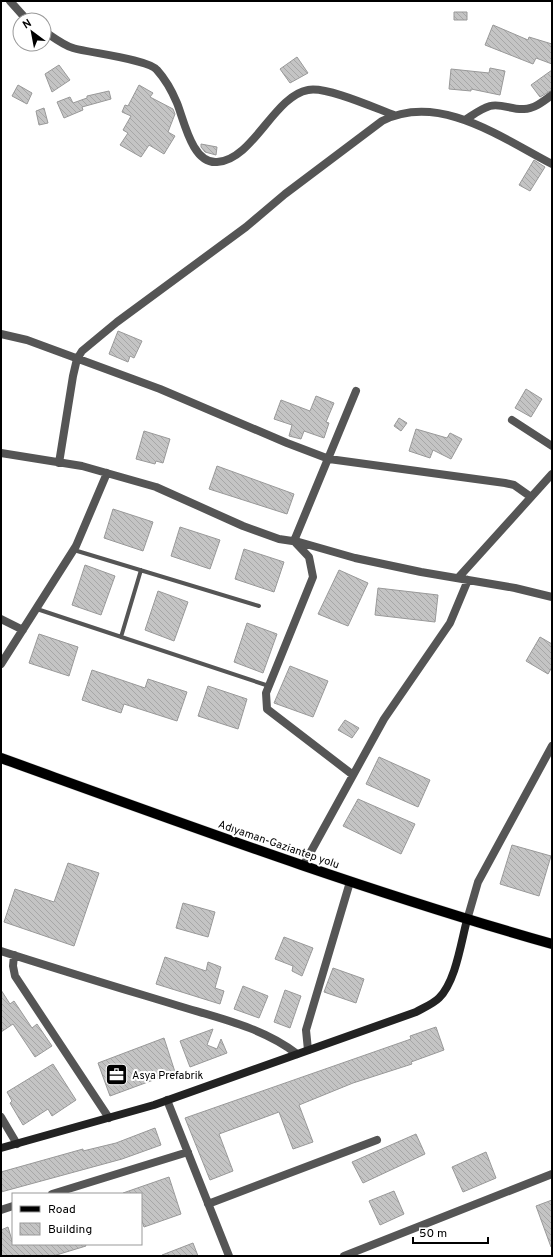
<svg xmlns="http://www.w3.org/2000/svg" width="553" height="1257" font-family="Overpass,sans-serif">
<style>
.building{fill:url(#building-back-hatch);stroke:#999}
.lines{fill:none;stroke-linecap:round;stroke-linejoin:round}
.primary-casing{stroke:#dbdbdb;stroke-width:11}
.lane{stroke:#555;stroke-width:4}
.street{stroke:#555;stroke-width:8}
.secondary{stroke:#222;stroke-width:8}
.primary{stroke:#000;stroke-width:10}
.labels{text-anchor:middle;stroke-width:4;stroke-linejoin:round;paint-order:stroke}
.street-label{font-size:11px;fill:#000;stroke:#fff}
.poi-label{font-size:11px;fill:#000;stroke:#fff;text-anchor:start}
</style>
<defs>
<pattern id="building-back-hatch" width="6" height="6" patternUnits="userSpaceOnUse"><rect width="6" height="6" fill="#c4c4c4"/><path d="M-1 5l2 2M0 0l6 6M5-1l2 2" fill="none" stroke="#a7a7a7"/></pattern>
</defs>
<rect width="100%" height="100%" fill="#fff"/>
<path class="building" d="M 454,12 L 467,12 L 467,20 L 454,20 Z
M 493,25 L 528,40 L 529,37 L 552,44 L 552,64 L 536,58 L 533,64 L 485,45 Z
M 297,57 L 308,73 L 290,83 L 280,69 Z
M 59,65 L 70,80 L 52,92 L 45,74 Z
M 490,68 L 505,71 L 500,95 L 471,89 L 471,91 L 449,89 L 451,69 L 489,73 Z
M 552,70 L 552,90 L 540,97 L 531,85 Z
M 18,85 L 32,93 L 27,104 L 12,96 Z
M 139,85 L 153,93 L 150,97 L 173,109 L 175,114 L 168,132 L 175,136 L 164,154 L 149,145 L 141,157 L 120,145 L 128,133 L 123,130 L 131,116 L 122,112 L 125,105 L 128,106 Z
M 109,91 L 111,99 L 82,107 L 83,110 L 64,118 L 57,102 L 70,97 L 73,103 L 87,98 L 87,96 Z
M 44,108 L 48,123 L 39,125 L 36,111 Z
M 201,144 L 217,147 L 216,155 L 205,152 L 201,147 Z
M 534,160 L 545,167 L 530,191 L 519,185 Z
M 118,331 L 142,341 L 134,358 L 130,356 L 128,362 L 109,354 Z
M 526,389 L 542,399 L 531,417 L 515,408 Z
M 316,396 L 334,403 L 326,422 L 329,423 L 324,438 L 304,431 L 301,439 L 289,436 L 292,425 L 274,419 L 281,400 L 310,411 Z
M 399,418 L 407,423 L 401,431 L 394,426 Z
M 416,429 L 447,438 L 450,433 L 462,439 L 451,459 L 433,450 L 430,458 L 409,451 Z
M 144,431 L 170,439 L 163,463 L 156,461 L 155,464 L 136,459 Z
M 217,466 L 294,494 L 287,514 L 209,489 Z
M 113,509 L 153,522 L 143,551 L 104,538 Z
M 180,527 L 220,540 L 210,569 L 171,556 Z
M 244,549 L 284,562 L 274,592 L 235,579 Z
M 85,565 L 115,576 L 101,615 L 72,605 Z
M 339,570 L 368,583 L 348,626 L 318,614 Z
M 378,588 L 438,595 L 435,622 L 375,615 Z
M 158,591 L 188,602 L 174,641 L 145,630 Z
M 247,623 L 277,634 L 263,673 L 234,662 Z
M 39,634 L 78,647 L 69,676 L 29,663 Z
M 540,637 L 552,644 L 552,667 L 548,674 L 526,661 Z
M 290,666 L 328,681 L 313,717 L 274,703 Z
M 92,670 L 145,688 L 148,679 L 187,692 L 177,721 L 124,704 L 121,713 L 82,700 Z
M 208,686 L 247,699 L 238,729 L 198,716 Z
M 345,720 L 359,728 L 352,738 L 338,730 Z
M 379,757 L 430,780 L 418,807 L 366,784 Z
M 358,799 L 415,824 L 401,854 L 343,826 Z
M 512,845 L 551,856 L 539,896 L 500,884 Z
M 68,863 L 99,873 L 74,946 L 4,922 L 15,889 L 54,902 Z
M 183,903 L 215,912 L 208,937 L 176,928 Z
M 284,937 L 313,948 L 302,976 L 292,971 L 293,966 L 275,959 Z
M 165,957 L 206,971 L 208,962 L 221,967 L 215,988 L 224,991 L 220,1004 L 156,984 Z
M 333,968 L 364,979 L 356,1003 L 324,992 Z
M 243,986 L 268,996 L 259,1018 L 234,1009 Z
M 1,990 L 10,1004 L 14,1001 L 32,1028 L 37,1024 L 52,1046 L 35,1057 L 13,1024 L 1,1032 Z
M 285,990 L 301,996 L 290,1028 L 274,1022 Z
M 436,1027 L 444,1050 L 411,1062 L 412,1064 L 353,1083 L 299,1105 L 313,1142 L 293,1149 L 279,1112 L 219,1134 L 233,1171 L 210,1180 L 185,1118 L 411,1039 L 410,1036 Z
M 213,1029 L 207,1045 L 217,1049 L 221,1039 L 227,1053 L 190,1067 L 180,1041 Z
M 164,1038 L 175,1072 L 110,1096 L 98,1063 Z
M 53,1064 L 76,1100 L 52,1116 L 48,1109 L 23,1125 L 10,1103 L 12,1101 L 7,1092 Z
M 155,1128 L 161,1145 L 122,1159 L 1,1192 L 1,1172 L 83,1149 L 83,1151 L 116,1143 Z
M 416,1134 L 425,1154 L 363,1183 L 352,1162 Z
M 486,1152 L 496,1178 L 463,1192 L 452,1167 Z
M 169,1177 L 181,1214 L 144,1227 L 141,1218 L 141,1194 L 123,1194 L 123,1193 Z
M 394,1191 L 404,1214 L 380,1225 L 369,1201 Z
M 552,1200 L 552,1247 L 551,1247 L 536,1206 Z
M 8,1227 L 13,1244 L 85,1244 L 86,1246 L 53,1256 L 1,1256 L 1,1230 Z
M 193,1243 L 198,1256 L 162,1256 L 162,1255 Z"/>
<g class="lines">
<defs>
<path id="primary" d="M 1,758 C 184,824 365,891 552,944"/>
</defs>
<use href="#primary" class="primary-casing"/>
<path class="lane" d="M 74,550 L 259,606
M 37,609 L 269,686
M 121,637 L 141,570"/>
<path class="street" d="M 10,1 L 27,20
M 44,31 C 53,37 63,45 73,48 C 90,53 148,59 157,70 C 166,80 172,91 177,103 C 184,120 192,164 217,162 C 253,160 274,96 308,90 C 326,86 375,108 394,115
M 465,120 C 473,115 480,109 490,106 C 501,103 512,110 524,109 C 534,109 544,101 552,95
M 1,334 L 27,340 L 160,389 L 287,443 L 329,459 L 505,483 L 514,485 L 531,497
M 512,420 L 552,446
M 1,453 L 82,466 L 156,487 L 243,526 L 279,539 L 299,542 L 355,558 L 421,572 L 515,588 L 552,597
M 59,463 L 73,376 L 77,359 L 82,351 L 117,322 L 246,227 L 285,194 L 382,121 C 439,92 502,138 552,164
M 458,578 L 552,474
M 1,619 L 23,630
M 1,664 L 76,546 L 107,473
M 353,775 L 267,709 L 266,693 L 313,577 L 309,557 L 294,541 L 356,391
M 303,866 L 384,719 L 450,623 L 468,580
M 467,920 L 478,882 L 552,746
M 1,951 C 60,970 120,988 179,1006 C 219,1018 264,1028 297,1054
M 14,955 L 13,966 L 15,976 L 109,1118
M 308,1050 L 306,1030 L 350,882
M 167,1100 L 229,1256
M 1,1117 L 17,1144
M 52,1194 L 188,1152
M 208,1204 L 377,1140
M 1,1210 L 13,1206
M 344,1256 L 552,1174"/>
<path class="secondary" d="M 1,1148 L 154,1105 L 416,1012 C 423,1008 433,1004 439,998 C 456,981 461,942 467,920"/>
<use href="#primary" class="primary"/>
</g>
<defs>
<symbol id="office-square" viewBox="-11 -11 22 22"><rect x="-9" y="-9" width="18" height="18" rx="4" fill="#000" stroke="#fff"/><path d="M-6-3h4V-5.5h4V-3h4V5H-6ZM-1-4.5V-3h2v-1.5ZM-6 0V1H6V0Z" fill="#fff"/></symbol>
</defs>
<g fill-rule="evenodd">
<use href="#office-square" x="104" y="1062" width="25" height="25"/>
</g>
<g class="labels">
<g class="street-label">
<text transform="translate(279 844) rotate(19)" y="4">Adıyaman-Gaziantep yolu</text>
</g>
<g class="poi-label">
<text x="132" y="1079">Asya Prefabrik</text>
</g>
</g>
<rect width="553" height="1257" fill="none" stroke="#000000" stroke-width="4"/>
<rect x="12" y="1193" width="130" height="52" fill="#ffffff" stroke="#999999"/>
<rect x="20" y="1206" width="20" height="6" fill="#000000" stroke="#999999"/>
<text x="48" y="1213" font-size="12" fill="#000000">Road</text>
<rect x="20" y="1223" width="20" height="12" fill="url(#building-back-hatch)" stroke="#999999"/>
<text x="48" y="1233" font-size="12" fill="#000000">Building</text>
<g transform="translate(32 32) rotate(328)"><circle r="19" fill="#ffffff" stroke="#999999"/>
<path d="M0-3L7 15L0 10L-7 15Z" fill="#000000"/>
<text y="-6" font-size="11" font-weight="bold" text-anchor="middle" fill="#000000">N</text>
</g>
<path d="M413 1237v6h75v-6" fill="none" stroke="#000000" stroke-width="2"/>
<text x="419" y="1237" font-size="12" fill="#000000" stroke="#ffffff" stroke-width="3" paint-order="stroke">50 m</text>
</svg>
